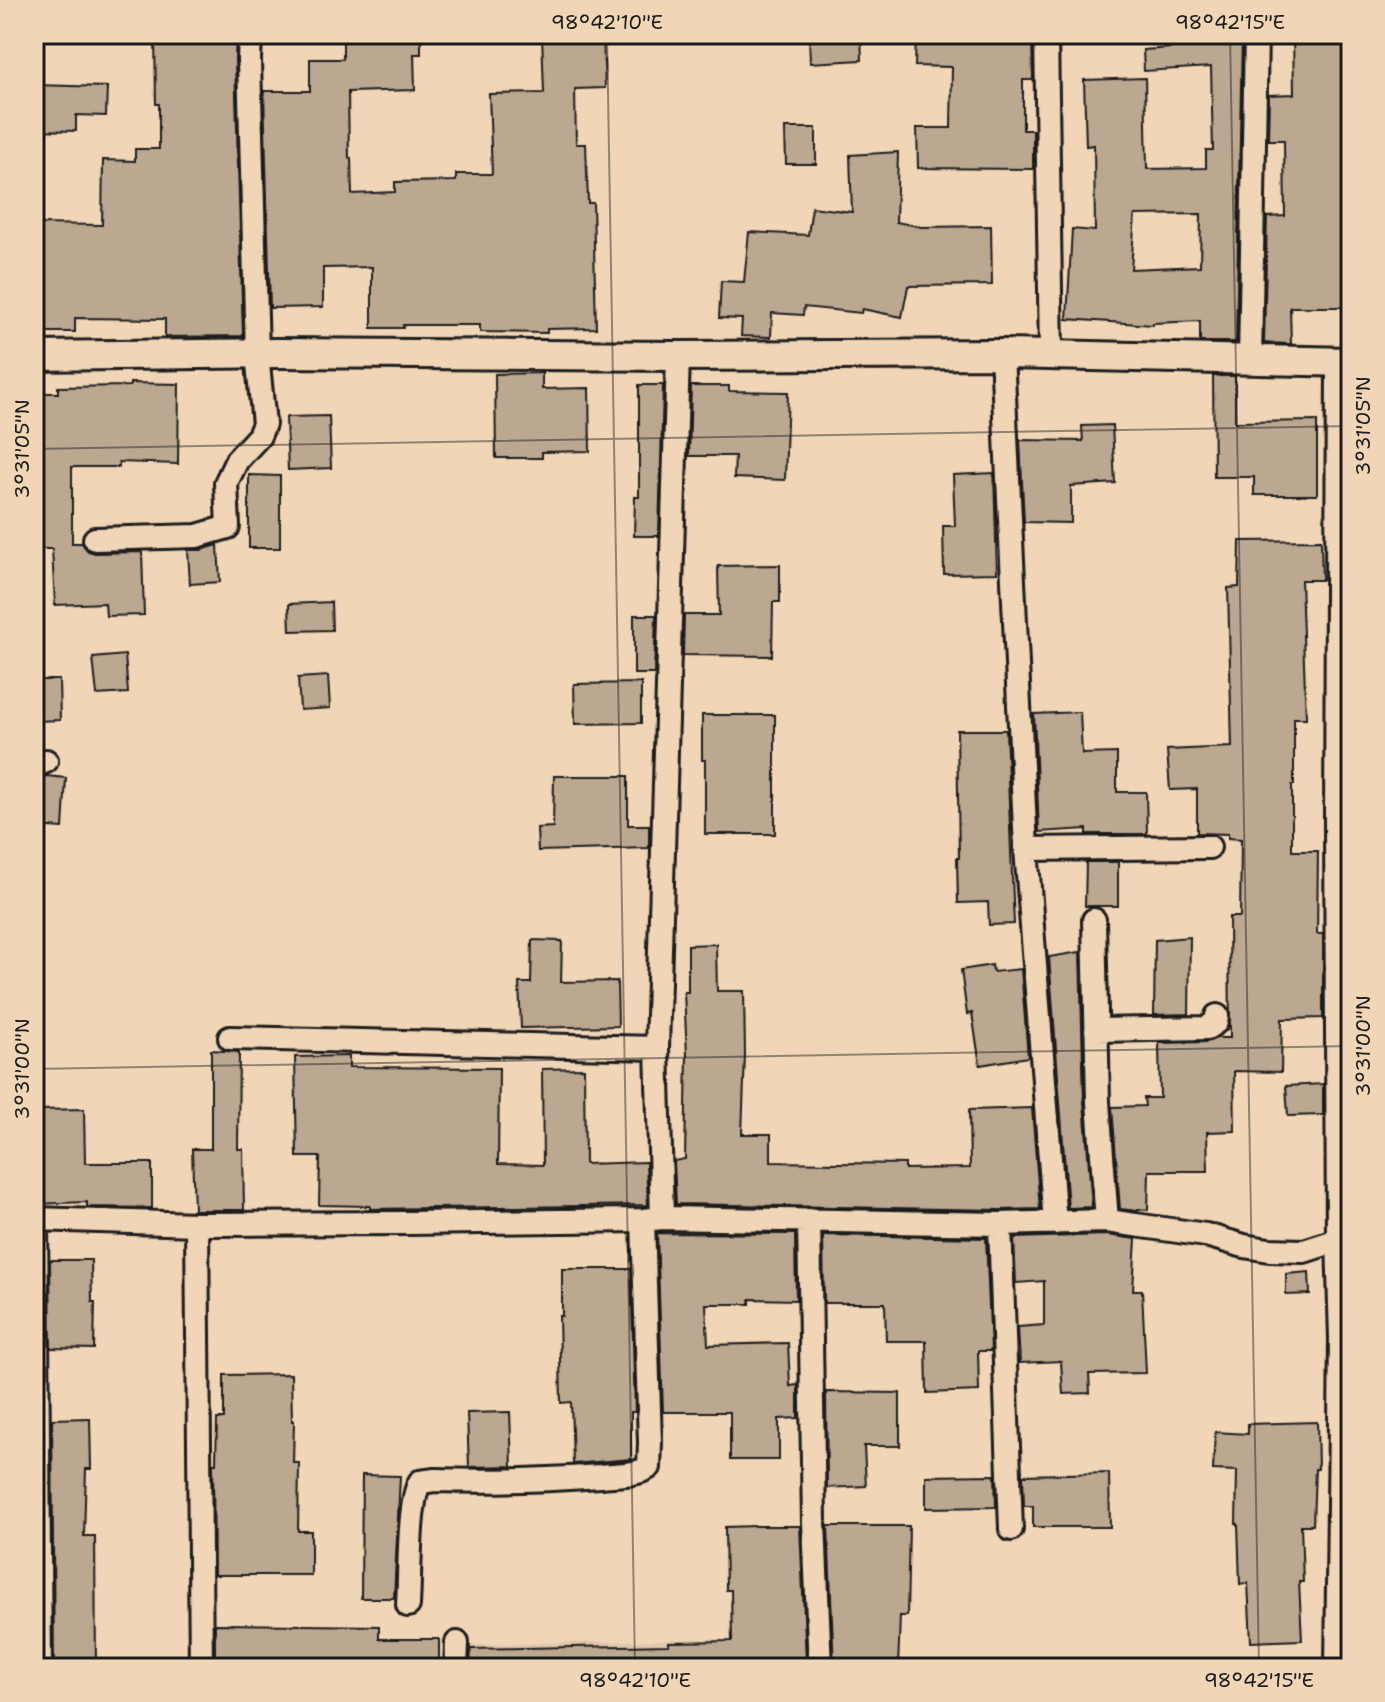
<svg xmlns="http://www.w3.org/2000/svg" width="1385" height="1702" font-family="'Shantell Sans',sans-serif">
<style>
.built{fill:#e0c7ac}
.building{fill:#bca791;stroke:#1c1c1c;stroke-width:2;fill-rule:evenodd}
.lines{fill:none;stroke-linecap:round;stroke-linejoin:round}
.minor-casing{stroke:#1c1c1c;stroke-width:28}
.tertiary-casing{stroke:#1c1c1c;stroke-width:34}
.minor{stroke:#f0d5b7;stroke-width:22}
.tertiary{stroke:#f0d5b7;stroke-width:28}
.ticks{fill:none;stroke:#1c1c1c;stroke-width:2;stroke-opacity:0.45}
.neatline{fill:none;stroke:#1c1c1c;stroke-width:3}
.ticks-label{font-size:20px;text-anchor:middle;fill:#1c1c1c}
</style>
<rect width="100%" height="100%" fill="#f0d5b7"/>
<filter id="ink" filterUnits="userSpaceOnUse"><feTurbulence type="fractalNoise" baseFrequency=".0125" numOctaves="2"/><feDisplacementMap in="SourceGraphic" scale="16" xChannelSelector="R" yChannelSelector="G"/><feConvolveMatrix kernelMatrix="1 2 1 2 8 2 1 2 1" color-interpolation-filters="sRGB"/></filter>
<g filter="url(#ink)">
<path class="built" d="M 714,1639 L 714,1668 L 472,1668 L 472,1645 Z"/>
<path class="building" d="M 155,34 L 236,34 L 235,60 L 243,336 L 165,337 L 165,319 L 75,318 L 75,332 L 34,332 L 34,224 L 102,225 L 103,160 L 135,161 L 135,149 L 159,149 L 159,104 L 156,104 Z
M 343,34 L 421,34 L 421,54 L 414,54 L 415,90 L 348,92 L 349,158 L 351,158 L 352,194 L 395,192 L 395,182 L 456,181 L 456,174 L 492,174 L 489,94 L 544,93 L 542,34 L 603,34 L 605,88 L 575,89 L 576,144 L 586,144 L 588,203 L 593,203 L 596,328 L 547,329 L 547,333 L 480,332 L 480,325 L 403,325 L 403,328 L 372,328 L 372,267 L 323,268 L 323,307 L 270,308 L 264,91 L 310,91 L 310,59 L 343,59 Z
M 809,34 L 861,34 L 862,60 L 810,63 Z
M 1032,34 L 1033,80 L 1023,80 L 1023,130 L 1033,130 L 1033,169 L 918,168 L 917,128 L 951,128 L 952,67 L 915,66 L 916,35 Z
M 1171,34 L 1242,34 L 1236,342 L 1200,342 L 1200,321 L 1153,323 L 1153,325 L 1067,319 L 1072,229 L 1095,231 L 1094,145 L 1086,146 L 1084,80 L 1145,78 L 1147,169 L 1206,168 L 1206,150 L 1213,150 L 1211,67 L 1144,71 L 1143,50 L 1171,48 ZM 1201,214 L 1200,266 L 1131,269 L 1135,215 Z
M 1293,34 L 1351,34 L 1351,263 L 1348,263 L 1349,307 L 1290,307 L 1291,344 L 1264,343 L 1267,217 L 1285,216 L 1284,140 L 1268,140 L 1269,95 L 1294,94 Z
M 34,85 L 107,87 L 106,116 L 76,115 L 76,131 L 34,130 Z
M 785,128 L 816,128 L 816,164 L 786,164 Z
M 898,152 L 896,222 L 922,227 L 991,226 L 992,285 L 908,286 L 902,317 L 862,309 L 861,313 L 804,307 L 803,315 L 772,313 L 771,337 L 741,336 L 742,319 L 719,318 L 721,281 L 744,282 L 749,232 L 808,235 L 812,207 L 852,212 L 850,155 Z
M 542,373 L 542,389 L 589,388 L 590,451 L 542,452 L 542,458 L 496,458 L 495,374 Z
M 1213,376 L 1235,376 L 1235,422 L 1317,421 L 1317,495 L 1254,495 L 1254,477 L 1214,477 Z
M 130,383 L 179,384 L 178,464 L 119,462 L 119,467 L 72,467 L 72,543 L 82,543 L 88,551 L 95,553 L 142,552 L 144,615 L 106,616 L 105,603 L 55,605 L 52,549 L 39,549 L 39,466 L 34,467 L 34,393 L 58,393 L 58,387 L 130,386 Z
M 639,385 L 663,385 L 659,536 L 634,536 L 635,497 L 639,497 Z
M 691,386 L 729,386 L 729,391 L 788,392 L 785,480 L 734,478 L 735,456 L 689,456 Z
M 329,416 L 331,468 L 288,470 L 286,417 Z
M 1112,425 L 1115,483 L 1071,486 L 1071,523 L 1024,522 L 1020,440 L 1083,441 L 1082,426 Z
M 994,473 L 997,573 L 944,574 L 943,526 L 955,526 L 953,475 Z
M 249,475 L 280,476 L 280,548 L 249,548 Z
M 1321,540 L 1322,580 L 1301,580 L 1306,718 L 1294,718 L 1294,785 L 1292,785 L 1292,851 L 1318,851 L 1317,934 L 1323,934 L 1323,1018 L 1282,1019 L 1281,1072 L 1234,1071 L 1235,1131 L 1207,1132 L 1208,1171 L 1149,1171 L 1148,1210 L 1138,1209 L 1138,1211 L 1120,1209 L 1112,1107 L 1145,1106 L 1144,1098 L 1160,1098 L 1159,1043 L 1207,1042 L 1217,1038 L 1230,1038 L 1229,917 L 1240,917 L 1241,839 L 1228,838 L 1228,834 L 1197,833 L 1197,789 L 1170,790 L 1167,750 L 1232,747 L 1228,588 L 1239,587 L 1240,541 Z
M 218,545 L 220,582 L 190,584 L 188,550 L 201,550 Z
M 780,565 L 780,602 L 773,602 L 772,656 L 683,655 L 684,615 L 719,615 L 718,566 Z
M 331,602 L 332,630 L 290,631 L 289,604 Z
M 634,615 L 656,615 L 654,674 L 634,674 Z
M 125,655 L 128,693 L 97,695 L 93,658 Z
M 328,676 L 330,708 L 300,710 L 298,678 Z
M 35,680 L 59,680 L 60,720 L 36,721 Z
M 641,683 L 641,723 L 575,724 L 574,684 Z
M 1080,712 L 1082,754 L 1117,753 L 1117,792 L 1146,792 L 1147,834 L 1087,834 L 1087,829 L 1039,832 L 1034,714 Z
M 702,715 L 775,715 L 775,834 L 705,834 L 705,760 L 702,760 Z
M 957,730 L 1006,730 L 1014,924 L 989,925 L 988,902 L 958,903 L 957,858 L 959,858 Z
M 46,776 L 66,778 L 63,828 L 34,826 L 35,780 Z
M 554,776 L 628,776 L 628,825 L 649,825 L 649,848 L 538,851 L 537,828 L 553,827 Z
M 1086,862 L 1118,862 L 1118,906 L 1085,906 Z
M 1190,937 L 1189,1014 L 1154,1015 L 1155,940 Z
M 532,940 L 562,941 L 561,982 L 617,981 L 618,1026 L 521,1028 L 519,983 L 531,983 Z
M 716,944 L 717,991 L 744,991 L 745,1054 L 742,1134 L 771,1134 L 771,1162 L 905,1164 L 905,1169 L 970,1168 L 969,1110 L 1032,1108 L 1040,1209 L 1000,1210 L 676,1204 L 674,1161 L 685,1159 L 687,1055 L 684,992 L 688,992 L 688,945 Z
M 1080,952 L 1084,1102 L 1092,1207 L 1068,1208 L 1049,957 Z
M 992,965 L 993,972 L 1021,969 L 1028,1057 L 980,1065 L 972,1013 L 967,1014 L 961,970 Z
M 211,1050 L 239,1052 L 238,1149 L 243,1149 L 244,1210 L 194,1210 L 192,1149 L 211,1149 Z
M 349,1056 L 349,1067 L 499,1068 L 498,1164 L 543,1165 L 542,1069 L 584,1068 L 585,1164 L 646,1162 L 648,1205 L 370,1209 L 370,1206 L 319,1205 L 320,1157 L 297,1157 L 295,1057 Z
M 1323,1084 L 1323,1115 L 1288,1116 L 1286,1086 Z
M 84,1109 L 85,1163 L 152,1163 L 152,1208 L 87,1207 L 87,1202 L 34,1204 L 34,1150 L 41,1150 L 41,1110 Z
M 657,1233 L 795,1234 L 796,1300 L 750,1299 L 750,1304 L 706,1304 L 708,1345 L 788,1343 L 790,1386 L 798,1385 L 798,1418 L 779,1419 L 779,1460 L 730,1460 L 730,1412 L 663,1412 Z
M 823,1235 L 986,1238 L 991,1351 L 978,1351 L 979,1391 L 927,1393 L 926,1341 L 886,1341 L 885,1303 L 824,1303 Z
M 1106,1235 L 1136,1239 L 1133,1290 L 1142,1290 L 1146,1373 L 1089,1374 L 1090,1393 L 1063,1394 L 1061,1361 L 1020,1363 L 1018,1327 L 1044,1325 L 1044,1281 L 1016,1283 L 1014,1238 Z
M 50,1260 L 91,1260 L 92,1302 L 95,1302 L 94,1349 L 51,1348 Z
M 562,1269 L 631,1269 L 635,1412 L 631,1412 L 631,1459 L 573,1464 L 571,1402 L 561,1403 L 559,1316 L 562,1316 Z
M 1309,1272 L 1310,1294 L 1286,1295 L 1286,1274 Z
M 291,1374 L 292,1421 L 294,1421 L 293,1463 L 299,1463 L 298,1531 L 311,1531 L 311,1575 L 214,1575 L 213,1463 L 216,1463 L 217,1419 L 224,1419 L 224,1375 Z
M 826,1392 L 900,1393 L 900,1446 L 864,1446 L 866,1486 L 827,1488 Z
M 510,1412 L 512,1466 L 469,1467 L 467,1413 Z
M 90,1418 L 91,1469 L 86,1469 L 84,1536 L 95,1536 L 96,1668 L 54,1668 L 52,1419 Z
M 1317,1422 L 1318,1469 L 1315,1469 L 1313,1525 L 1301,1525 L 1303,1582 L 1299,1582 L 1302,1640 L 1251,1642 L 1248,1583 L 1240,1584 L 1238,1524 L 1236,1524 L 1237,1471 L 1213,1470 L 1215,1432 L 1248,1434 L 1248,1424 Z
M 1109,1473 L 1110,1527 L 1033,1527 L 1033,1506 L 1024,1506 L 1023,1475 Z
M 362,1475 L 400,1476 L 394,1598 L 361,1598 Z
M 995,1475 L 996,1507 L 926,1508 L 926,1476 Z
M 756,1526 L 800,1526 L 806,1662 L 712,1665 L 712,1668 L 470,1668 L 471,1649 L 669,1645 L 669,1642 L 732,1641 L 731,1590 L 726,1590 L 725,1527 Z
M 828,1526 L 909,1526 L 907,1616 L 900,1616 L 898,1668 L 834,1668 Z
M 215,1624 L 379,1626 L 379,1639 L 439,1639 L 439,1668 L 215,1668 Z"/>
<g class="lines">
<defs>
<path id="minor" d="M 1046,34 L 1051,355
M 1002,354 L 1026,849 L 1055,1223
M 1250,361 L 1256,34
M 95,539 L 197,536 L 228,527 L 226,483 L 237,460 L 259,436 L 264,424 L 257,354 L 249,60 L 250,34
M 34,766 L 46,761
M 1026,849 L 1209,847
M 1094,920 L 1098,1102 L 1107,1221
M 1096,1030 L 1207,1028 L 1216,1022 L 1217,1016
M 230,1038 L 657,1048
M 662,1218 L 657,1048 L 678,356
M 34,1219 L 197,1224 L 409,1223 L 643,1220 L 662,1218 L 1000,1224 L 1107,1221 L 1206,1235 L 1244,1246 L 1269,1250 L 1304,1251 L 1338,1240
M 36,1219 L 40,1668
M 809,1220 L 814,1522 L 820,1668
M 197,1224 L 201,1668
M 1000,1224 L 1011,1529
M 408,1605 C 410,1577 408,1503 420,1482 L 435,1480 C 489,1482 545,1480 600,1476 C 615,1474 636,1476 649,1467 L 650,1443 L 643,1220
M 456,1668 L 457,1643
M 1337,1668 L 1341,1338 L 1338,1240 L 1336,822 L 1338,363"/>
<path id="tertiary" d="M 34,356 L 278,353 L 678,356 L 1002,354 L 1351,362"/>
</defs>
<use href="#minor" class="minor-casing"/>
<use href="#tertiary" class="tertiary-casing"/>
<use href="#minor" class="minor"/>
<use href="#tertiary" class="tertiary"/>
</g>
</g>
<path class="ticks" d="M 607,34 L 635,1668M 1230,34 L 1259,1668M 34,449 L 1351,426M 34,1069 L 1351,1046M 1279,1668 L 1351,1667"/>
<rect width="1385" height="1702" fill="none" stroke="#f0d5b7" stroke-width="88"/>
<rect x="44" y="44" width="1297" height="1614" class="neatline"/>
<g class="ticks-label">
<text x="607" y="29">98°42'10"E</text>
<text x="1230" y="29">98°42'15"E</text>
<text transform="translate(1363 426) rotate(-90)" y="7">3°31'05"N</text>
<text transform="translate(22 449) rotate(-90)" y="7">3°31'05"N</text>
<text transform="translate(1363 1046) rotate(-90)" y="7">3°31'00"N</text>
<text transform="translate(22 1069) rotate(-90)" y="7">3°31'00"N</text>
<text x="635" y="1687">98°42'10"E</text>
<text x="1259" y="1687">98°42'15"E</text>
</g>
</svg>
